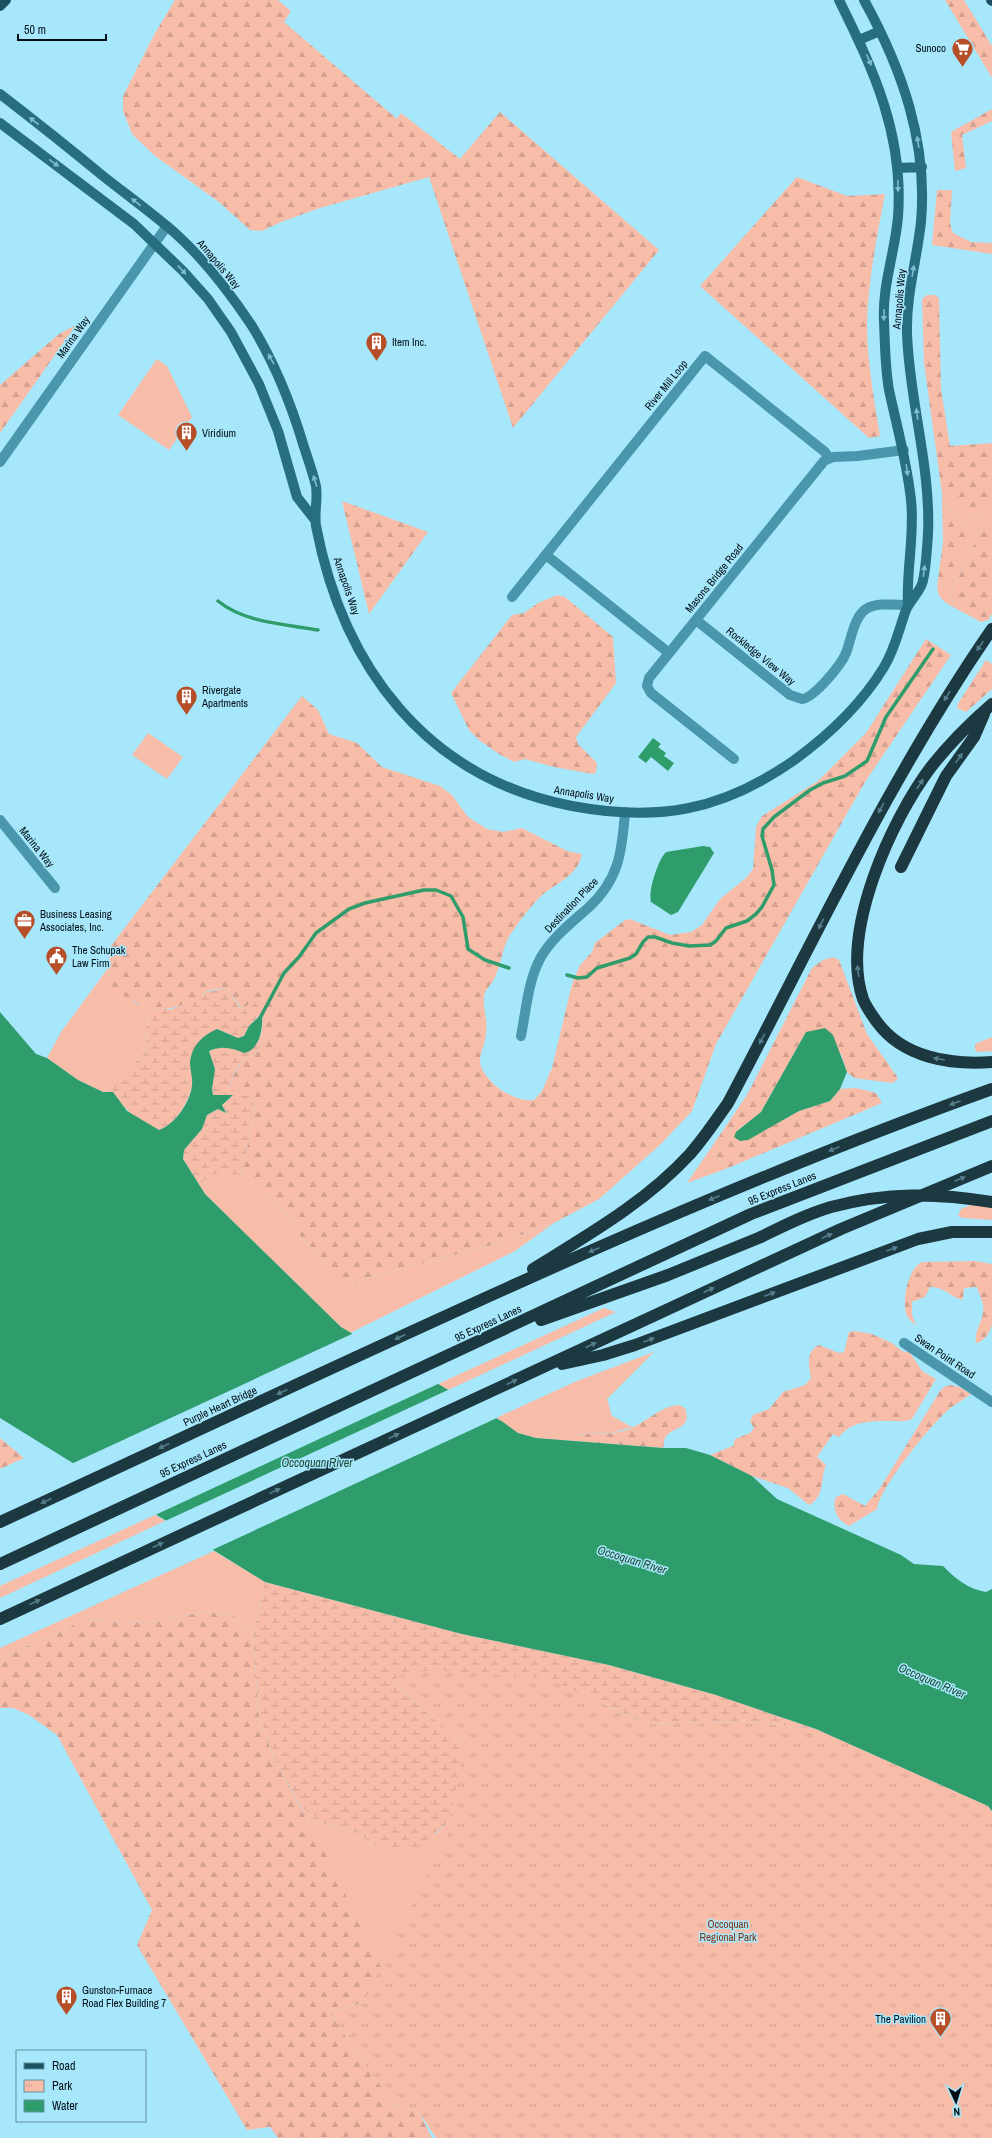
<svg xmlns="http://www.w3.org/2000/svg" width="992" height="2138" font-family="'Archivo Narrow',sans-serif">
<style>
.grass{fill:#f8bda9}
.forest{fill:url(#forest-firs)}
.wetland{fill:url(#wetland-marsh)}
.park{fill:url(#park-tufts)}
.water{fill:#2e9d6b}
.pier{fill:#a7e7fb}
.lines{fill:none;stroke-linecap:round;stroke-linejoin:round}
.stream{stroke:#2e9d6b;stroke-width:3.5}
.street{stroke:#4996ad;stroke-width:10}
.secondary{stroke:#286e82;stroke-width:10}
.primary{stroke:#195161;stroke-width:10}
.highway{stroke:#1c3840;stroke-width:12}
.highway-bridge{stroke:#1c3840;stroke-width:12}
.oneway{fill:#7bbdd1}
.oneway2{fill:#547e8b}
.labels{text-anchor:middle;stroke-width:3;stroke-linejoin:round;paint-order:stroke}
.poi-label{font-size:11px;fill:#000f16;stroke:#a7e7fb;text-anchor:start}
.street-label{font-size:11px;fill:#000f16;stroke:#a7e7fb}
.park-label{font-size:11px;fill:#832f0e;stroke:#a7e7fb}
.water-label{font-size:12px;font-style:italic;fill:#1d4933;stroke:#a7e7fb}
</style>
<defs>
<pattern id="forest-firs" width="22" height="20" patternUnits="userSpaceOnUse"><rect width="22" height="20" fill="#f8bda9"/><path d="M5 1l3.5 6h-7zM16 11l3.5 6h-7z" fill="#d3a191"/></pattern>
<pattern id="wetland-marsh" width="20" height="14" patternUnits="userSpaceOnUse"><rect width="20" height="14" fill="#f8bda9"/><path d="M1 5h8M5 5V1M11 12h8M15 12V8" fill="none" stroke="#d3a191"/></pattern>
<pattern id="park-tufts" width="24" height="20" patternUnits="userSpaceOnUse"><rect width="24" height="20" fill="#f8bda9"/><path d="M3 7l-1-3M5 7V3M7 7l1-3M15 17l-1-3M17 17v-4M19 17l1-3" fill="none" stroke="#d3a191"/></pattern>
</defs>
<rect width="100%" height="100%" fill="#a7e7fb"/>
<path class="grass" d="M 157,359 L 167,366 L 192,417 L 169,450 L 118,415 Z
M 942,493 L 976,521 L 992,499 L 992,514 L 981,530 L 950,594 L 955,608 C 941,601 935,595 938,580 L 941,585 L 971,530 L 942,502 Z
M 148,733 L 183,757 L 167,779 L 132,755 Z
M 111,964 L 108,975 L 135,1003 L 154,1008 L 146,1026 L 147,1051 L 103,1092 L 78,1080 L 47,1058 L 61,1032 Z
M 713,1145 L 713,1153 L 728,1168 L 687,1183 Z
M 213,1174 L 240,1174 L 263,1192 L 287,1215 L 303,1240 L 318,1255 L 329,1273 L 351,1286 L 364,1279 L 499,1243 L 554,1223 L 515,1251 L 350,1333 L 341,1327 L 205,1194 L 203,1181 Z
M 992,1197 L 992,1220 L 963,1218 L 958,1216 L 961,1209 Z
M 604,1308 L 616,1312 L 448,1390 L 438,1384 Z
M 654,1352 L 607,1399 L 612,1416 L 632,1427 L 612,1433 L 581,1434 L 562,1440 L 536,1438 L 518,1433 L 496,1418 L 577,1381 Z
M 155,1515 L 165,1521 L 0,1598 L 0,1586 Z
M 214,1551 L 265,1582 L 253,1635 L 234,1616 L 205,1612 L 145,1623 L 85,1620 L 0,1659 L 0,1648 Z
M 299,1804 L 319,1822 L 355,1832 L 380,1847 L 435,1834 L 450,1821 L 447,1835 L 381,1967 Z"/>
<path class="forest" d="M 175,0 L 278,0 L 291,11 L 284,22 L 397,119 L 401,113 L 460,159 L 500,112 L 659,250 L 513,428 L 429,177 L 320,208 L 281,222 L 262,231 L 250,230 L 219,202 L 155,156 L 132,134 L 123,111 L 123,96 L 155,33 Z
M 945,0 L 964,0 L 992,46 L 992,78 Z
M 992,109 L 992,121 L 962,135 L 966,168 L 955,171 L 951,132 Z
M 797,177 L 847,196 L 885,194 C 877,236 868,281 867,324 C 867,361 874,399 880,436 L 869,438 L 700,286 Z
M 937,190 L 952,190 L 950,223 L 953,233 L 971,242 L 992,243 L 992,254 L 932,245 Z
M 927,295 L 935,295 L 939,298 L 941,389 L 950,446 L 992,443 L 992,499 L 976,521 L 942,493 L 924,363 L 922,299 Z
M 76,325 L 0,433 L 0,385 L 59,334 Z
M 342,501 L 428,532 L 369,614 Z
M 942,502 L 971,530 L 946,582 L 941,585 L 938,580 L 943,542 Z
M 992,514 L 992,614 L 988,620 L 981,622 L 955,608 L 950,594 L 981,530 Z
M 557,595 L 565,597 L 613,637 L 616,683 L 576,737 L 578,744 L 597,763 L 596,772 L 593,774 L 554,767 L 525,759 L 514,762 L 499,754 L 479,740 L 469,730 L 451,693 L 512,615 L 524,613 L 538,603 Z
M 926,639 L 951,655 L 865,782 L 716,1044 L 692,1111 L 661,1144 L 599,1199 L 554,1223 L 499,1243 L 364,1279 L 351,1286 L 342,1288 L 329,1273 L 318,1255 L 303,1240 L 287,1215 L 263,1192 L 240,1174 C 248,1152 249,1129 255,1106 L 248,1096 L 229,1090 C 235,1066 240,1063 260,1049 L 264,1005 L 242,1009 L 227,988 C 220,989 211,989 205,992 C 201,995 197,999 193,1001 C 156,1017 139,1006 109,986 L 108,975 L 111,964 L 107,951 L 302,696 L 318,710 L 329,734 L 357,743 L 382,767 L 440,786 L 452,795 L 468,817 L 487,829 L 503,832 L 522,828 L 567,851 L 582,854 C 578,876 556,883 541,896 C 531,906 520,920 512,932 C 502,946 502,962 495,977 C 492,985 484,989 484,998 C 483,1009 488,1022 486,1034 C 484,1053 472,1060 489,1079 C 499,1091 518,1102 534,1100 L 542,1091 L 552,1068 L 572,984 L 580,965 L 592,952 L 595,943 L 625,920 L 630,919 L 670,935 L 691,932 L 702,925 L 720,899 L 746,878 L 753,869 L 756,827 L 762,816 L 818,781 L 866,733 Z
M 986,660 L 992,664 L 992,689 L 966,712 L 957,708 L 959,702 Z
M 833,957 L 839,960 L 867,1034 L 898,1078 L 893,1083 L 854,1078 L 847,1072 L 841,1054 L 806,1032 L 761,1112 L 736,1132 L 784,1119 L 799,1111 L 830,1101 L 840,1089 L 856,1088 L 876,1093 L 882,1103 L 728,1168 L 713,1153 L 713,1145 L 747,1095 L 812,968 L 823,960 Z
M 992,1037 L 992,1051 L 977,1052 L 975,1049 L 975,1044 Z
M 975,1261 L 992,1264 C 992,1276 992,1316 992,1325 C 990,1332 984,1342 976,1343 C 974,1332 982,1322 983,1312 C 985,1304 979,1295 977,1287 L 964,1288 L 963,1300 C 950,1297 944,1286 930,1287 L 925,1297 L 912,1302 L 912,1315 L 916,1325 C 913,1323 909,1320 907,1316 C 901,1302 908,1268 922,1262 Z
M 855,1331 L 872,1334 L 892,1343 L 902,1351 L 910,1353 L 922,1371 L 936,1379 L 912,1419 C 906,1422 899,1421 893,1421 C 873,1421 852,1420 839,1437 L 833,1434 L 817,1457 L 826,1465 C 820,1479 825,1497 809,1505 L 788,1488 L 752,1476 L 710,1455 L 733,1446 L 735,1439 L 750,1433 L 754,1428 L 750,1421 L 753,1415 L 769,1409 L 783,1392 L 805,1385 L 811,1378 C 809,1366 805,1352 819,1345 L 839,1353 L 844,1352 L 849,1332 Z
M 950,1385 L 959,1387 L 971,1394 C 963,1400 955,1404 948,1410 C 930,1426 880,1487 877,1509 L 849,1526 C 838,1521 831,1509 836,1497 L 843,1494 L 865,1506 L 880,1488 L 940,1391 L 944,1387 Z
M 679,1405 L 685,1408 C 693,1430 672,1426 665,1438 C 664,1441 664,1445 663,1448 L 562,1440 C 582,1430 602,1437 623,1431 C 643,1426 659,1406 679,1405 Z
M 0,1438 L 24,1458 L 0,1469 Z
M 205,1612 L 234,1616 L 253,1635 L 259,1717 L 274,1758 L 331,1865 L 381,1967 L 447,1835 L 464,1745 L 549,1679 L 363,2003 L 329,2012 L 394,2105 L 419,2112 L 432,2138 L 278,2138 L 270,2127 L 247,2130 L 137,1945 L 152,1910 L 57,1735 L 29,1715 L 13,1708 L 0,1708 L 0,1659 L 85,1620 L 145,1623 Z"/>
<path class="wetland" d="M 227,988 L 241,1009 L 253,1002 L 264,1005 L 260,1049 C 240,1063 235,1065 229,1089 L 248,1096 L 255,1106 C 249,1129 248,1152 240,1174 L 213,1174 L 203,1181 L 205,1194 L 183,1159 L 184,1150 L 202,1129 L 207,1115 L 218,1109 L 226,1113 L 222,1105 L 233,1095 L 213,1095 L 212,1089 L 215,1069 L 209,1051 C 221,1045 233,1047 244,1053 C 260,1045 264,1031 262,1013 L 249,1026 L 244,1036 L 238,1038 L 217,1029 L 190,1064 C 191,1070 193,1079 192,1086 C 189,1102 175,1125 159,1130 C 139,1122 125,1111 113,1092 L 103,1092 L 147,1051 L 146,1026 L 154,1008 L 172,1009 L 194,1000 L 206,992 Z
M 265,1582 L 462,1634 L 609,1665 L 716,1695 L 816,1729 L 739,1721 L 647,1724 L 606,1705 L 392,1682 L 464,1745 L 450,1821 L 419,1846 L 398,1851 L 380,1847 L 355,1832 L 319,1822 L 299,1804 L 274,1758 L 259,1717 L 253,1635 Z"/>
<path class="park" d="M 436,1670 L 549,1679 L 647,1724 L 739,1721 L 816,1729 L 988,1806 L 992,1811 L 992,2138 L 436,2138 L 419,2112 L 394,2105 L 329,2012 L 363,2003 L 447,1835 L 464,1745 L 392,1682 L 403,1673 Z"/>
<path class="water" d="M 653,738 L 661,744 L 658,747 L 666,753 L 664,756 L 674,763 L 668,771 L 651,757 L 646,763 L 638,757 Z
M 703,846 L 710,847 L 714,853 L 678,912 L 671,915 L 651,902 C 648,891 658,860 666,852 Z
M 0,1012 L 36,1054 L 47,1058 L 78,1080 L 103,1092 L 113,1092 L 127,1111 L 159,1130 C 175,1125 191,1101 192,1085 C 193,1078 190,1070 190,1063 C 192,1045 202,1036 217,1029 L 238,1038 L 244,1036 L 249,1026 L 262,1014 C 263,1028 260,1050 244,1053 C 233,1048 221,1045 209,1051 L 215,1069 L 212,1089 L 213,1095 L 233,1095 L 222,1105 L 226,1113 L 218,1109 L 207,1115 L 202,1129 L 184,1150 L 183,1159 L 205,1194 L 341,1327 L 503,1422 L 518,1433 L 536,1438 L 663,1448 L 686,1448 L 710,1455 L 752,1476 L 777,1499 L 901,1555 L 914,1564 L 943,1566 C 956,1579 968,1589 986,1592 L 992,1589 L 992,1811 L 988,1806 L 816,1729 L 716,1695 L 609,1665 L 462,1634 L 265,1582 L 0,1418 Z
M 825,1028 L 833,1035 L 847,1072 L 840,1089 L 830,1101 L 799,1111 L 748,1140 L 740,1141 L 734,1137 L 736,1132 L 761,1112 L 806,1032 Z"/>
<path class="pier" d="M 354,1333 L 440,1383 L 153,1516 L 69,1465 Z
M 450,1389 L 499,1417 L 210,1551 L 163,1522 Z"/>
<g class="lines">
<path class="stream" d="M 218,601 C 245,623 285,624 318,630
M 567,975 L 578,978 L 587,977 L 597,968 L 630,958 L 636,954 L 643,942 L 648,937 L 655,937 L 672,943 L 689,946 L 710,945 L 716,941 L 726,928 L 747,921 L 756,914 L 762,907 L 774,885 L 772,870 L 762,836 L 763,829 L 774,817 L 810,790 L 823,783 L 845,776 L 867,761 L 886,717 L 933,649
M 260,1018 L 284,973 L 299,957 L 316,933 L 349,909 L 365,903 L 424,890 L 436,890 L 451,896 L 463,917 L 468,949 L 485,960 L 509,968"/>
<path class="street" d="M 0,462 L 167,226
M 546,555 L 669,653
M 512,597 L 705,356 L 825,452 L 829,458
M 696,620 L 790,695 L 802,699 C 815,697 841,665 846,653 C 851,640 854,617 866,609 C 877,602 895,605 908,605
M 734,759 L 651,693 L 647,686 L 649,678 L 824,461 L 833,457 L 858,456 L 904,450
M 0,820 L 55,888
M 521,1036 C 526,1011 528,980 541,957 C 553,937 571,923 588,908 C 619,880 622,852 625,812
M 904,1343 L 992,1402"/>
<path class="secondary" d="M 839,0 C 874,71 904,135 898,217 C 895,252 882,286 884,321 C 885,344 885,367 889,390 C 897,427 907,462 911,500 C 915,535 906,570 908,605
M 859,40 L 880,31
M 0,94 C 35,121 69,148 103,176 C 127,195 152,213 175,233 C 204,259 230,293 252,326 C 276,365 291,403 304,447 C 308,459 313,473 316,486 C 318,499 314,512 316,526 C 343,667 426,778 572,806 C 658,822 721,811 793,761 C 829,735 861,705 884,667 C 895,649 899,629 906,610 C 910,601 918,594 922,584 C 926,572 927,547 928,534 C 931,466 909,400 907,333 C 906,295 917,259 921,222 C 928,142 902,69 864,0
M 0,123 L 134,224 L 183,271 L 208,299 L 231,332 L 259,384 L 278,431 L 297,497 L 315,520
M 898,168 L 922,167"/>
<path class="primary" d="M 991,0 L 992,1
M 0,6 L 6,0"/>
<path class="highway" d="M 992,704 C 970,723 949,744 931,767 C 891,820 840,932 863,999 C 866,1007 872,1015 877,1022 C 903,1058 951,1065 992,1062
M 901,867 L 946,776 L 974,737 L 984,714
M 533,1269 C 588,1235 646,1202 690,1154 C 704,1138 716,1120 728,1103 C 813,943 889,778 992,629
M 541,1320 L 668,1275 L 761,1237
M 562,1364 L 603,1355 L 635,1345 L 918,1239 L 952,1232 L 992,1232
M 0,1522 C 328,1372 652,1211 992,1089
M 0,1564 L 751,1214 L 992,1121
M 0,1619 L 841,1229 L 992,1166"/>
<path class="highway-bridge" d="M 761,1237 C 783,1226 807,1214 831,1207 C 887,1192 936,1193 992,1202"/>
</g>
<defs><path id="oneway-solid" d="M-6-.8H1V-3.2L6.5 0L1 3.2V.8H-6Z"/></defs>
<g class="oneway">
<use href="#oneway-solid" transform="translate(869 60) rotate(67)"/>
<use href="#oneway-solid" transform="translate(34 121) rotate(-142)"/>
<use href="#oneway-solid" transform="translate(918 142) rotate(-99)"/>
<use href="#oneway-solid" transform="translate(54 163) rotate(36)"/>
<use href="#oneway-solid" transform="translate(898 186) rotate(89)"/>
<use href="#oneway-solid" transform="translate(136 202) rotate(-141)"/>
<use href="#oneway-solid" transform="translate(182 270) rotate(47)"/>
<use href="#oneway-solid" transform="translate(913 271) rotate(-81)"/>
<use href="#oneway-solid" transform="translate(884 315) rotate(92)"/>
<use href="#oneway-solid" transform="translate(271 359) rotate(-119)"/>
<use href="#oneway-solid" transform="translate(917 414) rotate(-98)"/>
<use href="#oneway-solid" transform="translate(907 470) rotate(82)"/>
<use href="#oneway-solid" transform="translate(315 481) rotate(-107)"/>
<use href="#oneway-solid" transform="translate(924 571) rotate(-83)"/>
</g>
<g class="oneway2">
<use href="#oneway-solid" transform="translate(980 646) rotate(125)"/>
<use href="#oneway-solid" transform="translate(947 696) rotate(121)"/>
<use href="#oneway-solid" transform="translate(959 758) rotate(-55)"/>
<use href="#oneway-solid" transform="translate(920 784) rotate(-56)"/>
<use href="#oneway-solid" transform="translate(881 808) rotate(119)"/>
<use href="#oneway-solid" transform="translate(821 924) rotate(117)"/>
<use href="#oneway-solid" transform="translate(858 971) rotate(-97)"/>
<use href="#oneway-solid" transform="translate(762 1039) rotate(118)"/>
<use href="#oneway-solid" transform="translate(939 1059) rotate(-170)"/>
<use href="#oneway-solid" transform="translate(955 1103) rotate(160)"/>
<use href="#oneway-solid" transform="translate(834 1149) rotate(158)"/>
<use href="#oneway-solid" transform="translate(960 1179) rotate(-23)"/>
<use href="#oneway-solid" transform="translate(714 1198) rotate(157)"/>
<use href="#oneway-solid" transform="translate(827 1236) rotate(-25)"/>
<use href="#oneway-solid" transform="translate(892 1249) rotate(-20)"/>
<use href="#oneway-solid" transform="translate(594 1250) rotate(157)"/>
<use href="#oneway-solid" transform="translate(709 1290) rotate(-25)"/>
<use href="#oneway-solid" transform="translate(770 1294) rotate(-21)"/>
<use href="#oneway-solid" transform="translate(400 1337) rotate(155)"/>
<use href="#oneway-solid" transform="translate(649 1340) rotate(-20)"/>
<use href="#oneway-solid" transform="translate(591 1345) rotate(-25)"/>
<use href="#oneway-solid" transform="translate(512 1382) rotate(-25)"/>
<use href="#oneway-solid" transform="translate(282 1392) rotate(155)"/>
<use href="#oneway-solid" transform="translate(394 1436) rotate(-25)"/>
<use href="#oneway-solid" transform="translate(164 1446) rotate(155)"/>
<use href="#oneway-solid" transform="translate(275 1491) rotate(-25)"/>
<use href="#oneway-solid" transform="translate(46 1501) rotate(155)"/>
<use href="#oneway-solid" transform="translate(158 1545) rotate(-25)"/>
<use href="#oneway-solid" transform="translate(35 1602) rotate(-25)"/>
</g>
<defs>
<symbol id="supermarket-pin" viewBox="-11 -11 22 30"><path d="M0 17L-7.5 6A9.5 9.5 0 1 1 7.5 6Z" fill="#b64e28" stroke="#a7e7fb"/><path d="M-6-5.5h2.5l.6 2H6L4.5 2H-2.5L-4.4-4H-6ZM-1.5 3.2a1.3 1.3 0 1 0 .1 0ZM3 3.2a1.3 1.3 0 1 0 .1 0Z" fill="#fff"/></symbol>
<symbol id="building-pin" viewBox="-11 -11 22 30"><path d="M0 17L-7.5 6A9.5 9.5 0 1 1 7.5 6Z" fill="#b64e28" stroke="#a7e7fb"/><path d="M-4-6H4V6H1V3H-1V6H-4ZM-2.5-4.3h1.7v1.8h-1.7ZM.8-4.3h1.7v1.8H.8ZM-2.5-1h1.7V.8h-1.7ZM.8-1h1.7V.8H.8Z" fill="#fff"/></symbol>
<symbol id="office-pin" viewBox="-11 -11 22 30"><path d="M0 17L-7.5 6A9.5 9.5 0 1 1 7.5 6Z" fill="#b64e28" stroke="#a7e7fb"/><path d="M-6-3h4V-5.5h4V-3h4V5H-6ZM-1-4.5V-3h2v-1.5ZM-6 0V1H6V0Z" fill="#fff"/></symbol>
<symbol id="civic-pin" viewBox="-11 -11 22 30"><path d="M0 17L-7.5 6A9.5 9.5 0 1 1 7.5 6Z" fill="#b64e28" stroke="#a7e7fb"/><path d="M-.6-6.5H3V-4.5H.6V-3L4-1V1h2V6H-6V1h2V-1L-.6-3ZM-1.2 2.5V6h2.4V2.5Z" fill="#fff"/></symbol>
</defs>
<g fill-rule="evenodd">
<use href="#supermarket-pin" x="950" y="36" width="25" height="34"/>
<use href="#building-pin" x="364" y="330" width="25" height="34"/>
<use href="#building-pin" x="174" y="420" width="25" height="34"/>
<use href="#building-pin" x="174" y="684" width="25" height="34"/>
<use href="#office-pin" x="12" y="908" width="25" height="34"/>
<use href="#civic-pin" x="44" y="944" width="25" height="34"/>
<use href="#building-pin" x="54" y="1984" width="25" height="34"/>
<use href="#building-pin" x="928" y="2006" width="25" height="34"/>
</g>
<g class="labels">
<g class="poi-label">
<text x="946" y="52" text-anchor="end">Sunoco</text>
<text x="392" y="346">Item Inc.</text>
<text x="202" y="437">Viridium</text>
<text x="202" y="694">Rivergate<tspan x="202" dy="13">Apartments</tspan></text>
<text x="40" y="918">Business Leasing<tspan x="40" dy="13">Associates, Inc.</tspan></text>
<text x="72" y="954">The Schupak<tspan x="72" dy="13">Law Firm</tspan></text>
<text x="82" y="1994">Gunston-Furnace<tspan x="82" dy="13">Road Flex Building 7</tspan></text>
<text x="926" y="2023" text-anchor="end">The Pavilion</text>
</g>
<g class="street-label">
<text transform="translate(219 264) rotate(50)" y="4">Annapolis Way</text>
<text transform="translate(899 299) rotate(-85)" y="4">Annapolis Way</text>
<text transform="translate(73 337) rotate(-55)" y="4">Marina Way</text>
<text transform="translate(666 385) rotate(-51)" y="4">River Mill Loop</text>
<text transform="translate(714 578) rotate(-51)" y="4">Masons Bridge Road</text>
<text transform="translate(347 586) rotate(71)" y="4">Annapolis Way</text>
<text transform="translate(761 656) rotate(39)" y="4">Rockledge View Way</text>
<text transform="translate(584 794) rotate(9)" y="4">Annapolis Way</text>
<text transform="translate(37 847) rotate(51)" y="4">Marina Way</text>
<text transform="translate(571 905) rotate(-46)" y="4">Destination Place</text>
<text transform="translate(782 1188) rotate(-22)" y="4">95 Express Lanes</text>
<text transform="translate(488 1323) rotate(-25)" y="4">95 Express Lanes</text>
<text transform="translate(945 1356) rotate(34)" y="4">Swan Point Road</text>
<text transform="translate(220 1406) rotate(-25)" y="4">Purple Heart Bridge</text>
<text transform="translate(193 1459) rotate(-25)" y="4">95 Express Lanes</text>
</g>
<g class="park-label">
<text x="728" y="1928">Occoquan<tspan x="728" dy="13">Regional Park</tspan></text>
</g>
<g class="water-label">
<text x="317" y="1467">Occoquan River</text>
<text transform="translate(632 1560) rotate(17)" y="4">Occoquan River</text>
<text transform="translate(932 1681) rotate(23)" y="4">Occoquan River</text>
</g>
</g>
<rect x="16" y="2050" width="130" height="72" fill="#a7e7fb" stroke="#64919f"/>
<rect x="24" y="2063" width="20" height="6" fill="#195161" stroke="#64919f"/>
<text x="52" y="2070" font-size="12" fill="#000f16">Road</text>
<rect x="24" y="2080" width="20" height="12" fill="url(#park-tufts)" stroke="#64919f"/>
<text x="52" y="2090" font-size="12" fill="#000f16">Park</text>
<rect x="24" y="2100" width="20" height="12" fill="#2e9d6b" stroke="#64919f"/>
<text x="52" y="2110" font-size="12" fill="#000f16">Water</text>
<g transform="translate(956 2102) rotate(176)" stroke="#a7e7fb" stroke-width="3" paint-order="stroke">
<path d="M0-3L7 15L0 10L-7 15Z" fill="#000f16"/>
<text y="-6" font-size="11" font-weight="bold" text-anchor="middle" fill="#000f16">N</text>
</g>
<path d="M18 34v6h88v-6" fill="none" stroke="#000f16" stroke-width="2"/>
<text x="24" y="34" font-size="12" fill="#000f16" stroke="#a7e7fb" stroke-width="3" paint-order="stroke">50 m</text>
</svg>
